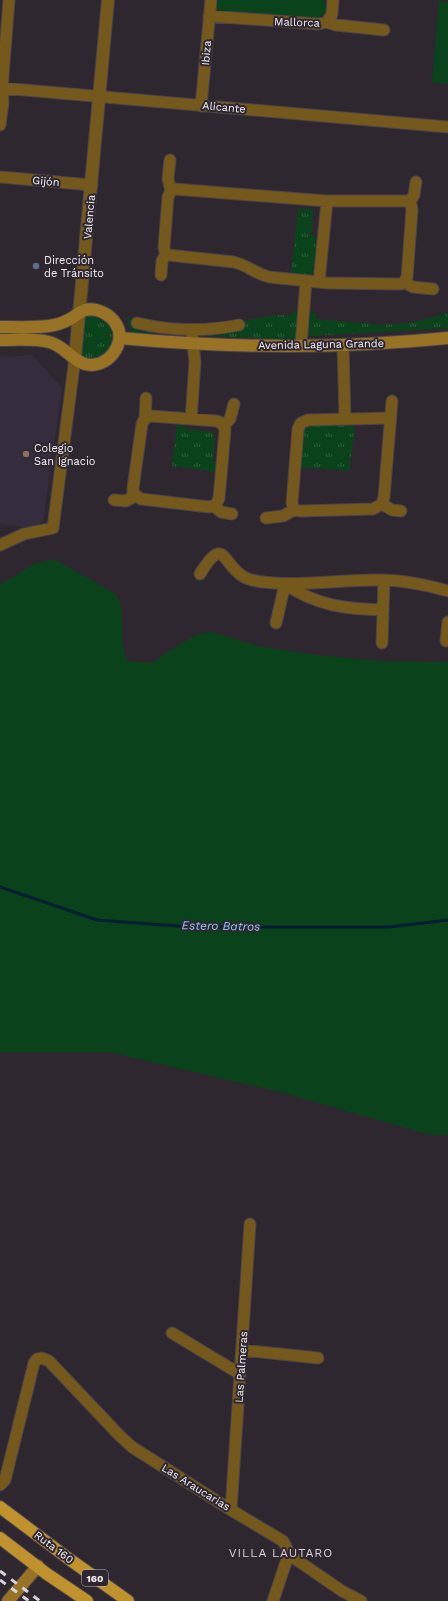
<svg xmlns="http://www.w3.org/2000/svg" width="448" height="1601" font-family="'Work Sans',sans-serif">
<style>
.education{fill:#352d3e}
.grass{fill:url(#grass-tufts)}
.green{fill:#0a431b}
.lines{fill:none;stroke-linecap:round;stroke-linejoin:round}
.stream{stroke:#031d32;stroke-width:3}
.minor-casing{stroke:#4b434c;stroke-width:13}
.tertiary-casing{stroke:#4b434c;stroke-width:14}
.secondary-casing{stroke:#4b434c;stroke-width:14}
.trunk-casing{stroke:#4b434c;stroke-width:14}
.minor{stroke:#75581b;stroke-width:11}
.tertiary{stroke:#75581b;stroke-width:12}
.secondary{stroke:#987326;stroke-width:12}
.trunk{stroke:#bf922e;stroke-width:12}
.rail{stroke:#d7d2d8;stroke-width:3;stroke-dasharray:7 7;stroke-linecap:butt}
.service-dot{fill:#5c6f8a;stroke:#2f2730;stroke-width:1.5}
.education-dot{fill:#8d6e63;stroke:#2f2730;stroke-width:1.5}
.labels{text-anchor:middle;stroke-width:4;stroke-linejoin:round;paint-order:stroke}
.shield{fill:#2f2730;stroke:#bbb5bc;stroke-width:1}
.shield-label{font-size:10px;font-weight:bold;fill:#f7f2f8}
.street-label{font-size:11px;fill:#f7f2f8;stroke:#2f2730}
.poi-label{font-size:11px;fill:#f7f2f8;stroke:#2f2730;text-anchor:start}
.water-label{font-size:12px;font-style:italic;fill:#8dc7fb;stroke:#2f2730}
.neighbourhood-label{font-size:12px;letter-spacing:1px;fill:#dcd1dd;stroke:#2f2730}
</style>
<defs>
<pattern id="grass-tufts" width="24" height="20" patternUnits="userSpaceOnUse"><rect width="24" height="20" fill="#0a431b"/><path d="M3 7l-1-3M5 7V3M7 7l1-3M15 17l-1-3M17 17v-4M19 17l1-3" fill="none" stroke="#2e5f3d"/></pattern>
</defs>
<rect width="100%" height="100%" fill="#2f2730"/>
<path class="education" d="M 32,355 L 62,388 L 43,521 L 34,528 L 0,524 L 0,357 Z"/>
<path class="grass" d="M 298,209 L 313,209 L 312,236 L 318,237 L 315,271 L 310,275 L 291,274 Z
M 294,311 L 299,312 L 297,340 L 131,332 L 127,317 L 133,319 L 136,327 L 152,331 L 242,321 L 276,315 L 291,315 Z
M 309,313 L 316,313 L 316,319 L 382,325 L 409,323 L 448,313 L 448,328 L 311,336 L 307,332 Z
M 93,315 C 95,316 99,316 102,318 C 121,330 110,363 91,360 C 88,360 85,358 82,357 L 85,317 Z
M 177,425 L 185,426 L 187,429 L 211,432 L 215,435 L 213,461 L 218,467 L 217,472 L 172,466 Z
M 307,425 L 355,426 L 349,471 L 299,467 L 304,427 Z"/>
<path class="green" d="M 214,0 L 323,0 C 329,7 326,15 318,18 C 297,17 229,16 214,8 Z
M 439,1 L 448,2 L 448,84 L 432,83 Z
M 54,559 L 117,595 C 119,601 121,607 122,613 C 123,630 120,645 127,661 L 148,663 L 154,662 L 171,650 L 196,635 L 212,632 L 257,646 L 316,655 L 380,661 L 437,662 L 448,661 L 448,1135 L 431,1135 L 280,1092 L 109,1052 L 0,1052 L 0,585 L 34,564 Z"/>
<g class="lines">
<path class="stream" d="M 0,887 L 97,920 L 191,927 L 389,927 L 448,920"/>
<defs>
<path id="minor" d="M 209,16 L 318,24 L 327,22 L 336,25 L 384,30
M 327,22 L 332,14 L 333,0
M 0,86 L 2,88 L 448,127
M 201,106 L 211,0
M 0,125 L 3,103 L 2,88 L 9,0
M 170,160 L 168,179 L 171,191
M 0,177 L 92,185
M 174,189 L 327,201 L 407,201 L 411,204 L 412,210 L 407,277 L 404,282 L 401,284 L 328,283 L 269,277 C 256,274 247,265 234,262 L 168,255 L 165,252 L 164,247 L 168,197 L 171,191 Z
M 410,202 L 414,195 L 416,182
M 161,275 L 162,261 L 166,254
M 319,282 L 327,201
M 404,282 L 413,287 L 433,289
M 137,323 C 171,331 204,332 239,325
M 301,345 L 306,281
M 343,345 L 345,419
M 145,418 L 151,416 L 217,421 L 224,425 L 225,431 L 219,498 L 216,505 L 209,507 L 141,499 L 133,493 L 133,488 L 142,424 L 145,418 L 146,398
M 390,418 L 308,420 L 301,423 L 298,429 L 292,503 L 294,510 L 300,511 L 373,509 L 382,504 L 384,497 L 392,401
M 191,419 L 195,362 L 192,334
M 224,425 L 230,419 L 234,404
M 114,500 L 126,501 L 135,496
M 382,504 L 392,510 L 401,511
M 214,506 L 221,512 L 232,514
M 266,518 L 283,516 L 294,510
M 0,545 L 24,534 L 53,528 L 75,358
M 200,574 C 225,533 222,565 244,577 C 253,582 263,582 273,583 C 310,586 346,579 382,580 C 405,580 426,585 448,591
M 285,584 C 317,606 346,609 383,610
M 276,623 L 285,584
M 446,641 L 448,622
M 382,643 L 384,580
M 172,1333 L 240,1374
M 242,1350 L 318,1358
M 0,1485 L 5,1480 L 34,1363 L 37,1359 L 42,1358 L 49,1361 L 119,1435 L 132,1447 L 231,1510 L 283,1541 L 291,1556 L 342,1591 L 361,1601
M 231,1510 L 250,1224
M 273,1601 L 289,1553"/>
<path id="tertiary" d="M 75,358 L 108,0"/>
<path id="secondary" d="M 0,327 C 16,327 33,328 49,326 C 57,325 65,322 72,318 C 76,315 80,312 85,310 C 96,307 110,314 116,324 C 128,343 107,370 85,364 C 71,360 65,346 49,342 C 33,338 16,340 0,340
M 120,338 C 228,348 339,349 448,338
M 8,1601 L 38,1566"/>
<path id="trunk" d="M 0,1507 L 69,1559 L 128,1601
M 0,1538 L 47,1574 L 87,1601"/>
</defs>
<use href="#minor" class="minor-casing"/>
<use href="#tertiary" class="tertiary-casing"/>
<use href="#secondary" class="secondary-casing"/>
<use href="#trunk" class="trunk-casing"/>
<use href="#minor" class="minor"/>
<use href="#tertiary" class="tertiary"/>
<use href="#secondary" class="secondary"/>
<use href="#trunk" class="trunk"/>
<path class="rail" d="M 0,1571 L 40,1601
M 0,1580 L 29,1601"/>
</g>
<circle class="service-dot" cx="36" cy="266" r="4"/>
<circle class="education-dot" cx="26" cy="454" r="4"/>
<g class="labels">
<rect class="shield" x="82" y="1570" width="26" height="16" rx="3"/>
<g class="shield-label">
<text x="95" y="1582">160</text>
</g>
<g class="street-label">
<text transform="translate(297 22) rotate(2)" y="4">Mallorca</text>
<text transform="translate(206 53) rotate(-85)" y="4">Ibiza</text>
<text transform="translate(224 107) rotate(5)" y="4">Alicante</text>
<text transform="translate(46 181) rotate(5)" y="4">Gijón</text>
<text transform="translate(89 217) rotate(-85)" y="4">Valencia</text>
<text transform="translate(321 344) rotate(-1)" y="4">Avenida Laguna Grande</text>
<text transform="translate(241 1367) rotate(-86)" y="4">Las Palmeras</text>
<text transform="translate(196 1487) rotate(32)" y="4">Las Araucarias</text>
<text transform="translate(54 1547) rotate(37)" y="4">Ruta 160</text>
</g>
<g class="poi-label">
<text x="44" y="264">Dirección<tspan x="44" dy="13">de Tránsito</tspan></text>
<text x="34" y="452">Colegio<tspan x="34" dy="13">San Ignacio</tspan></text>
</g>
<g class="water-label">
<text transform="translate(221 926) rotate(1)" y="4">Estero Batros</text>
</g>
<g class="neighbourhood-label">
<text x="281" y="1557">VILLA LAUTARO</text>
</g>
</g>
</svg>
